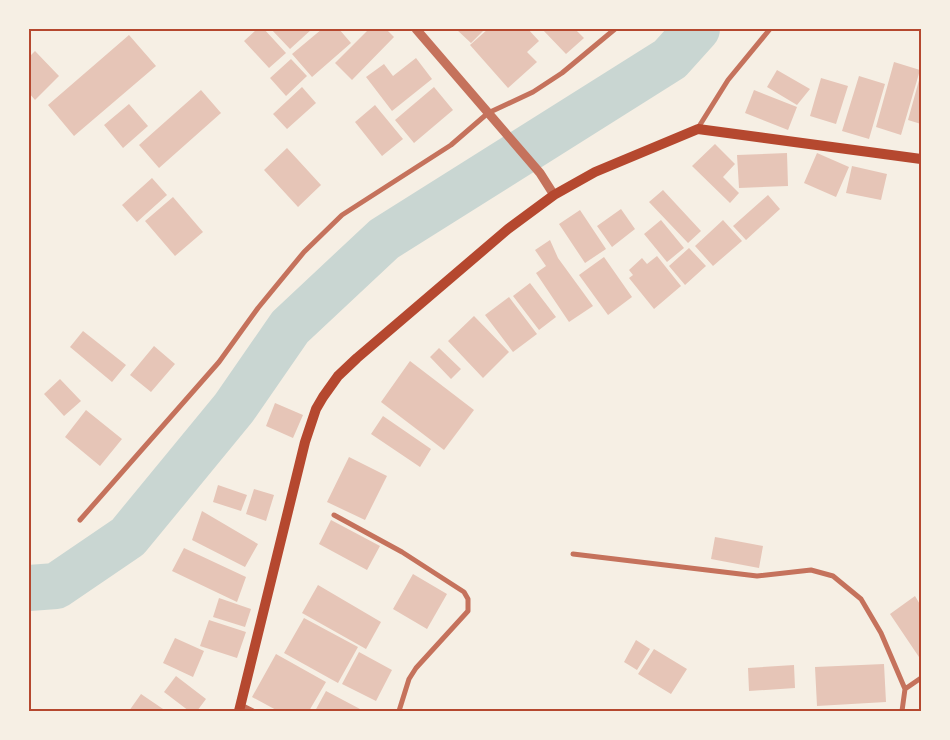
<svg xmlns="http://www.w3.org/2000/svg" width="950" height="740" font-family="Arial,sans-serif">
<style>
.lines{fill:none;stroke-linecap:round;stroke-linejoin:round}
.river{stroke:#c9d6d2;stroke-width:46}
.building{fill:#e6c5b7}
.minor{stroke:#c5725c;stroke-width:5}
.tertiary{stroke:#c5725c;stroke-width:9}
.secondary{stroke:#b5482f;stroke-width:10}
.neatline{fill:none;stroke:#b5482f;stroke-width:2}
</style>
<rect width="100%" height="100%" fill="#f6efe4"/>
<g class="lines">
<path class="river" d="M 29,588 L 56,586 L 128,537 L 234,408 L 290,327 L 384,239 L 670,59 L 697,29"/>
</g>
<path class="building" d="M 257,29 L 264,29 L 286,53 L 269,68 L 244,41 Z
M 271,29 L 312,29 L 290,49 Z
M 322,29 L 339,29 L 351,43 L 312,77 L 292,54 Z
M 369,29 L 386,29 L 394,37 L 352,80 L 335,63 Z
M 456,29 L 485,29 L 471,43 Z
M 488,29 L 528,29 L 539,41 L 527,52 L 537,62 L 508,88 L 470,45 Z
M 542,29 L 575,29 L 584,38 L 566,54 Z
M 129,35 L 156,66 L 74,136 L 48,105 Z
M 35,51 L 59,76 L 35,100 L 29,93 L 29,57 Z
M 416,58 L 432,79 L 392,111 L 366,77 L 384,64 L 393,76 Z
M 291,59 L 307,76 L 286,96 L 270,78 Z
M 894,62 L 920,70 L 901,135 L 876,127 Z
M 777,70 L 810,89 L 797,105 L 767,87 Z
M 921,73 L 921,124 L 908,120 Z
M 859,76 L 885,84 L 869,139 L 842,131 Z
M 821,78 L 848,86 L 836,124 L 810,116 Z
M 302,87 L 316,103 L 287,129 L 273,114 Z
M 434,87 L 453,110 L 414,143 L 395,120 Z
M 201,90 L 221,113 L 159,168 L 139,145 Z
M 754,90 L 797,107 L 788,130 L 745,113 Z
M 129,104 L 148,126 L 123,148 L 104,125 Z
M 375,105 L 403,139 L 382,156 L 355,122 Z
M 715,144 L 735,164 L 723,177 L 739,193 L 730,203 L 692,166 Z
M 287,148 L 321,185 L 298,207 L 264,170 Z
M 787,153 L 788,186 L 739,188 L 737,155 Z
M 817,153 L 849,167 L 836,197 L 804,183 Z
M 852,166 L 887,174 L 881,200 L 846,193 Z
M 152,178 L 167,195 L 137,222 L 122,205 Z
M 663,190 L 701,231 L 688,243 L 649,202 Z
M 768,195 L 780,209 L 746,240 L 733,226 Z
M 173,197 L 203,232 L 175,256 L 145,221 Z
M 621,209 L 635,229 L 612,247 L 597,226 Z
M 580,210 L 606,249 L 585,263 L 559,224 Z
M 661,220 L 684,248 L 667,262 L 644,234 Z
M 723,220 L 742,241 L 713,266 L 695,246 Z
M 550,240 L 558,258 L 593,306 L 569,322 L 536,273 L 546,266 L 535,250 Z
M 689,248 L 706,266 L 685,285 L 669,266 Z
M 657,256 L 681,286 L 654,309 L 629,278 L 633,275 L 629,270 L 642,258 L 647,264 Z
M 604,257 L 632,297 L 608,315 L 579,275 Z
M 530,283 L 556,317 L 539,330 L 513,296 Z
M 509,297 L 537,334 L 513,352 L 485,315 Z
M 474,316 L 509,352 L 483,378 L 448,341 Z
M 83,331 L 126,365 L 112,382 L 70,347 Z
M 154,346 L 175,364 L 151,392 L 130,375 Z
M 439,348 L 461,369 L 451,379 L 430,357 Z
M 410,361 L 474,410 L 444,450 L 381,402 Z
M 60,379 L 81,401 L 64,416 L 44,394 Z
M 275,403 L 303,415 L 293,438 L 266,426 Z
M 86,410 L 122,439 L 100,466 L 65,437 Z
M 383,416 L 431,449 L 420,467 L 371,434 Z
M 349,457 L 387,476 L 365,520 L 327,502 Z
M 218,485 L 247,495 L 241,511 L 213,502 Z
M 254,489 L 274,495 L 266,521 L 246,514 Z
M 202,511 L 258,544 L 245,567 L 192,540 Z
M 331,520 L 380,546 L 367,570 L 319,544 Z
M 715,537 L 763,546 L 759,568 L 711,559 Z
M 184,548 L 246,577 L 237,602 L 172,571 Z
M 413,574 L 447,594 L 427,629 L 393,609 Z
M 318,585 L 381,622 L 366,649 L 302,613 Z
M 915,596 L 921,606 L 921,660 L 890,614 Z
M 219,598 L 251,609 L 245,627 L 213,617 Z
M 304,618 L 358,647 L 338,683 L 284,653 Z
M 209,620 L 246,632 L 237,658 L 200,646 Z
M 175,638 L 204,651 L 193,677 L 163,663 Z
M 636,640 L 650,649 L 637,670 L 624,662 Z
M 654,649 L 687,669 L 671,694 L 638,674 Z
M 359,652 L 392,670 L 376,701 L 342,684 Z
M 276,654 L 326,682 L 309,711 L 278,711 L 252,697 Z
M 884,664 L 886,702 L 817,706 L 815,667 Z
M 794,665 L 795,688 L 749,691 L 748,668 Z
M 176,676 L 206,699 L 197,711 L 189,711 L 164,692 Z
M 326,691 L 360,709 L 359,711 L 315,711 Z
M 141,694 L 166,711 L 129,711 Z"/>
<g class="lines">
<path class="minor" d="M 698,128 L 728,80 L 770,29
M 334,515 L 402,552 L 464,592 L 468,599 L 468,611 L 416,668 L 409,679 L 399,711
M 80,520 L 219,362 L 258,308 L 304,252 L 342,215 L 451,145 L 488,113 L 533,92 L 562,73 L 615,29
M 573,554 L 757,576 L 811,570 L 833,576 L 861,599 L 881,633 L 905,689 L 902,711
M 905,689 L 921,678
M 241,705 L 253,711"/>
<path class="tertiary" d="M 416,29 L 540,173 L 554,195"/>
<path class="secondary" d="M 239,711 L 305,442 L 316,409 L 323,397 L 338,376 L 357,358 L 508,229 L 554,195 L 595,172 L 698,129 L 921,159"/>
</g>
<rect width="950" height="740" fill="none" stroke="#f6efe4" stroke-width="60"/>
<rect x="30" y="30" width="890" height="680" class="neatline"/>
</svg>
